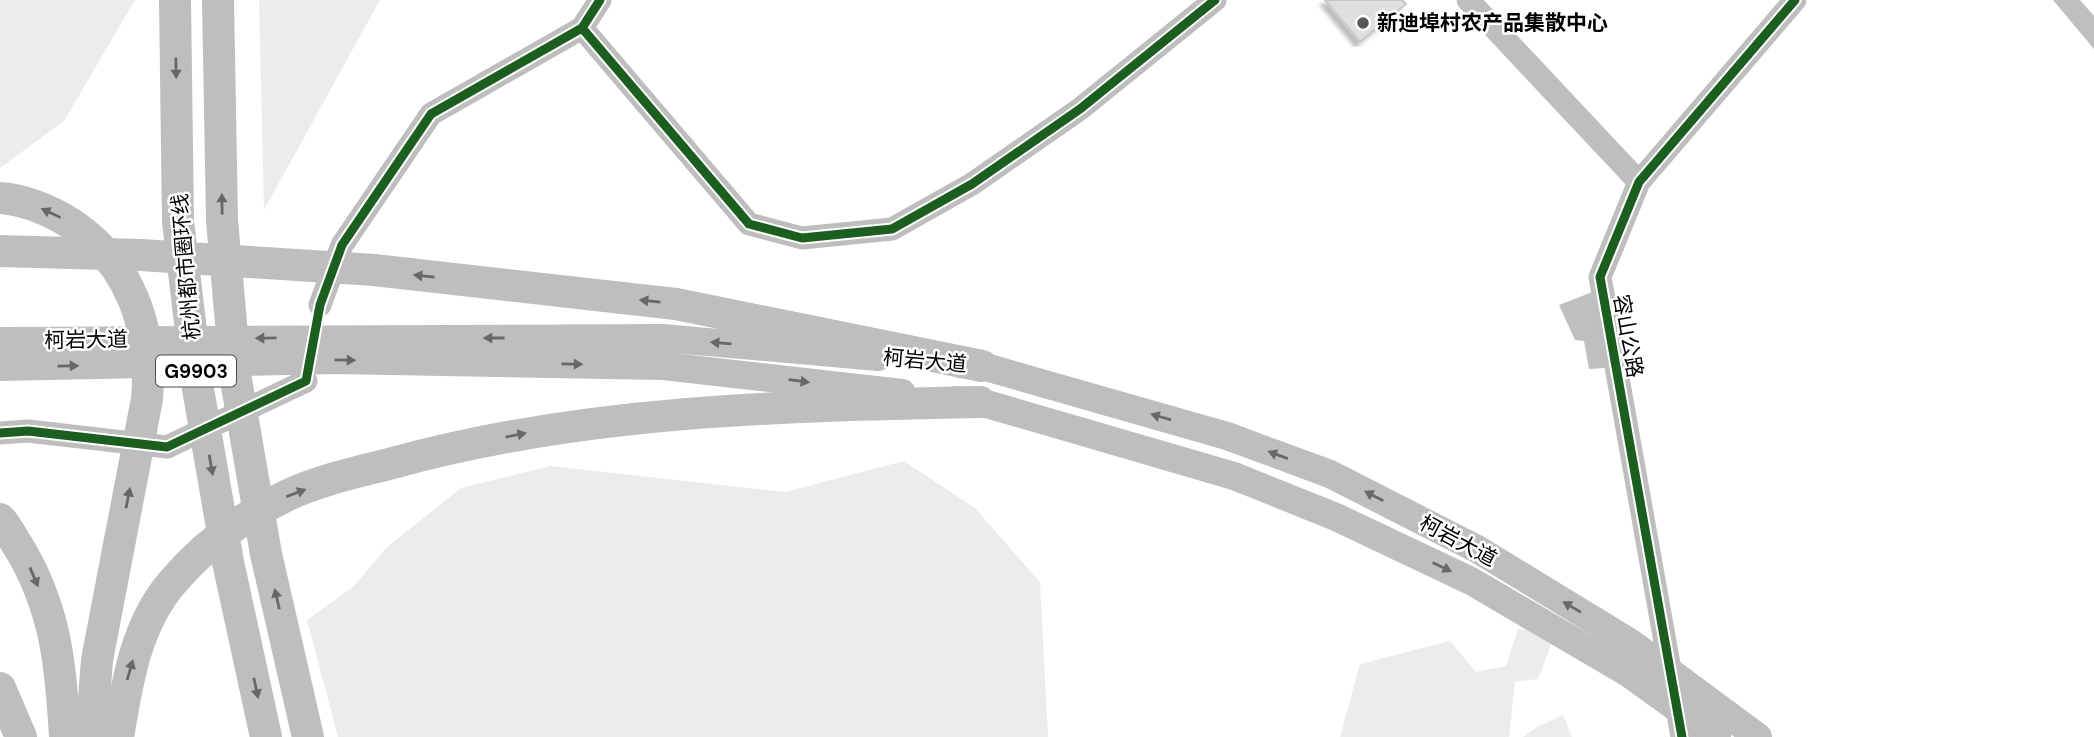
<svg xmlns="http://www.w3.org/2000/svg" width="2094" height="737" font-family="'DM Sans','Noto Sans SC',sans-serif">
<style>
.green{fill:#ececec}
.water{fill:#bfbfbf}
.building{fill:#dfdfdf;stroke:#c7c7c7;stroke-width:2;filter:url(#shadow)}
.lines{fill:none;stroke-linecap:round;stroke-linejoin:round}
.minor{stroke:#bebebe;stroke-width:23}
.major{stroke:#bebebe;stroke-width:28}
.highway{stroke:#bebebe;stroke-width:32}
.cycleway-casing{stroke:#fff;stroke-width:13}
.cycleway{stroke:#1b5e20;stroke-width:9}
.oneway{fill:#686868}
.poi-dot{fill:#595959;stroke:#fff;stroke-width:2.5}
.labels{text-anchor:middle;stroke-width:5;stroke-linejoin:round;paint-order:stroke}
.shield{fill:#fff;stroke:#4c4c4c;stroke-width:2}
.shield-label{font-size:19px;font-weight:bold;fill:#000}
.poi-label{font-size:21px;font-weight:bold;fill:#000;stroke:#fff;text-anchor:start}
.street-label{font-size:21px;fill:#000;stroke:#fff}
</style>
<defs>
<filter id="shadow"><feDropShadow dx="-4.5" dy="4.5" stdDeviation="2" flood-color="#0004"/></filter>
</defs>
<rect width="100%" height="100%" fill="#fff"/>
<path class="green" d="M 0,0 L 135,0 L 64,121 L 0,168 Z
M 259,0 L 380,0 L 264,210 Z
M 904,461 L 975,508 L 1040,582 L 1048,737 L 338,737 L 307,620 L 353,587 L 387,547 L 461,488 L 551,466 L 785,492 Z
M 1518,629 L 1556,632 L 1538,679 L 1515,682 L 1509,737 L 1340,737 L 1360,664 L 1450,641 L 1476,672 L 1506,666 Z
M 1563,715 L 1572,737 L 1523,737 L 1537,727 Z"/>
<path class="water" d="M 2053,0 L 2080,0 L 2094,16 L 2094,49 Z
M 1595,291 L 1605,368 L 1589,369 L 1584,341 L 1575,340 L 1559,305 Z"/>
<path class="building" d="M 1325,0 L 1402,0 L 1406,4 L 1360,42 Z"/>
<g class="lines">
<path class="minor" d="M 600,0 L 582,28 L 749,224 L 802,238 L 892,229 L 972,184 L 1080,109 L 1215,0
M 1468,0 L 1639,182
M 320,305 L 342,245 L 431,114 L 582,28
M 0,433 L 28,431 L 167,447 L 306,381
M 1682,737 L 1600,277 L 1639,182 L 1795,0"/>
<path class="major" d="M 0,341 L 662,338 L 878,357
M 961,364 L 982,366 L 1227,436 L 1330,474 L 1477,549 L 1631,643 L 1758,737
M 0,367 L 335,360 L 663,366 L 902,393
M 956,400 L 980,402 L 1234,476 L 1336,517 L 1471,581 L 1628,673 L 1717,737"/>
<path class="highway" d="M 175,0 L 178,222 L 198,389 L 228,562 L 266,737
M 218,0 L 222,220 L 236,380 L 266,554 L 308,737
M 0,198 C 25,200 49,210 70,223 C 131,263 153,329 147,399 L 97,660 L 91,737
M 0,251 L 141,255 L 374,270 L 676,304 L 982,366
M 0,519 C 7,526 12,537 18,546 C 56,608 61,666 65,737
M 0,688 L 21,737
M 118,737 C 127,684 135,627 171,584 C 202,547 243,516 288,495 C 320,480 358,472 393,463 C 585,410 783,406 980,402"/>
<defs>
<path id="cycleway" d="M 600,0 L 582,28 L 749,224 L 802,238 L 892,229 L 972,184 L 1080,109 L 1215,0
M 0,433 L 28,431 L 167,447 L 306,381 L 320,305 L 342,245 L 431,114 L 582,28
M 1682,737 L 1600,277 L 1639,182 L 1795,0"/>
</defs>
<use href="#cycleway" class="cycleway-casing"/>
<use href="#cycleway" class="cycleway"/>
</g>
<defs><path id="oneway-solid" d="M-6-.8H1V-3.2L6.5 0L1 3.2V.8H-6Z" transform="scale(1.75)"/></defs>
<g class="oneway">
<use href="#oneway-solid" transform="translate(176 68) rotate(89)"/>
<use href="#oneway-solid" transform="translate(222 204) rotate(-91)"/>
<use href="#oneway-solid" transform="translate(51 213) rotate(-155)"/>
<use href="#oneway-solid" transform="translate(424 276) rotate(-174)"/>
<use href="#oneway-solid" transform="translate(650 301) rotate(-174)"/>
<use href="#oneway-solid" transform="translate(266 338) rotate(179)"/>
<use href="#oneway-solid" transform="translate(494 338) rotate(180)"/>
<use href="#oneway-solid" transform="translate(721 343) rotate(-175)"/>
<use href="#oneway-solid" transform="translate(345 360) rotate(1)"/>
<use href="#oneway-solid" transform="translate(572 364) rotate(1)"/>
<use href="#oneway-solid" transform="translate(68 366) rotate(-1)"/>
<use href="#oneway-solid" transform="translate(799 381) rotate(7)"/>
<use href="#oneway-solid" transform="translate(1161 417) rotate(-164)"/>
<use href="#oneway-solid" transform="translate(516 435) rotate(-11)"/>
<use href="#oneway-solid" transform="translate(1278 455) rotate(-160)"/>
<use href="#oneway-solid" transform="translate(211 465) rotate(80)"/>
<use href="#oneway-solid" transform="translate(296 493) rotate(-21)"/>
<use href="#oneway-solid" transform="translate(1374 496) rotate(-153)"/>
<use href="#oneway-solid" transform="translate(128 498) rotate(-79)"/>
<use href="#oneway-solid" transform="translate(1442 567) rotate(26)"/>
<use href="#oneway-solid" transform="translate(34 577) rotate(67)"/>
<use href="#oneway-solid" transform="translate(277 599) rotate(-103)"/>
<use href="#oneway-solid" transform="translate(1572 607) rotate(-149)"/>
<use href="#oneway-solid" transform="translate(130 670) rotate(-74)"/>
<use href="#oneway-solid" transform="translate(256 688) rotate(78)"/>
</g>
<circle class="poi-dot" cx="1363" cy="23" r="7"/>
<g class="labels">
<rect class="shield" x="156" y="355.5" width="80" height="31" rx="5"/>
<g class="shield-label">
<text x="196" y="378">G9903</text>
</g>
<g class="poi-label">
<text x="1377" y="30">新迪埠村农产品集散中心</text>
</g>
<g class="street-label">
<text transform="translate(186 267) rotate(-95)" y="7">杭州都市圈环线</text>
<text transform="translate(1628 336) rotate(80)" y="7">容山公路</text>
<text transform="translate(86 340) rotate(-1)" y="7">柯岩大道</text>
<text transform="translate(925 361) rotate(5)" y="7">柯岩大道</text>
<text transform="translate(1458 541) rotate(28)" y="7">柯岩大道</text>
</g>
</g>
</svg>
